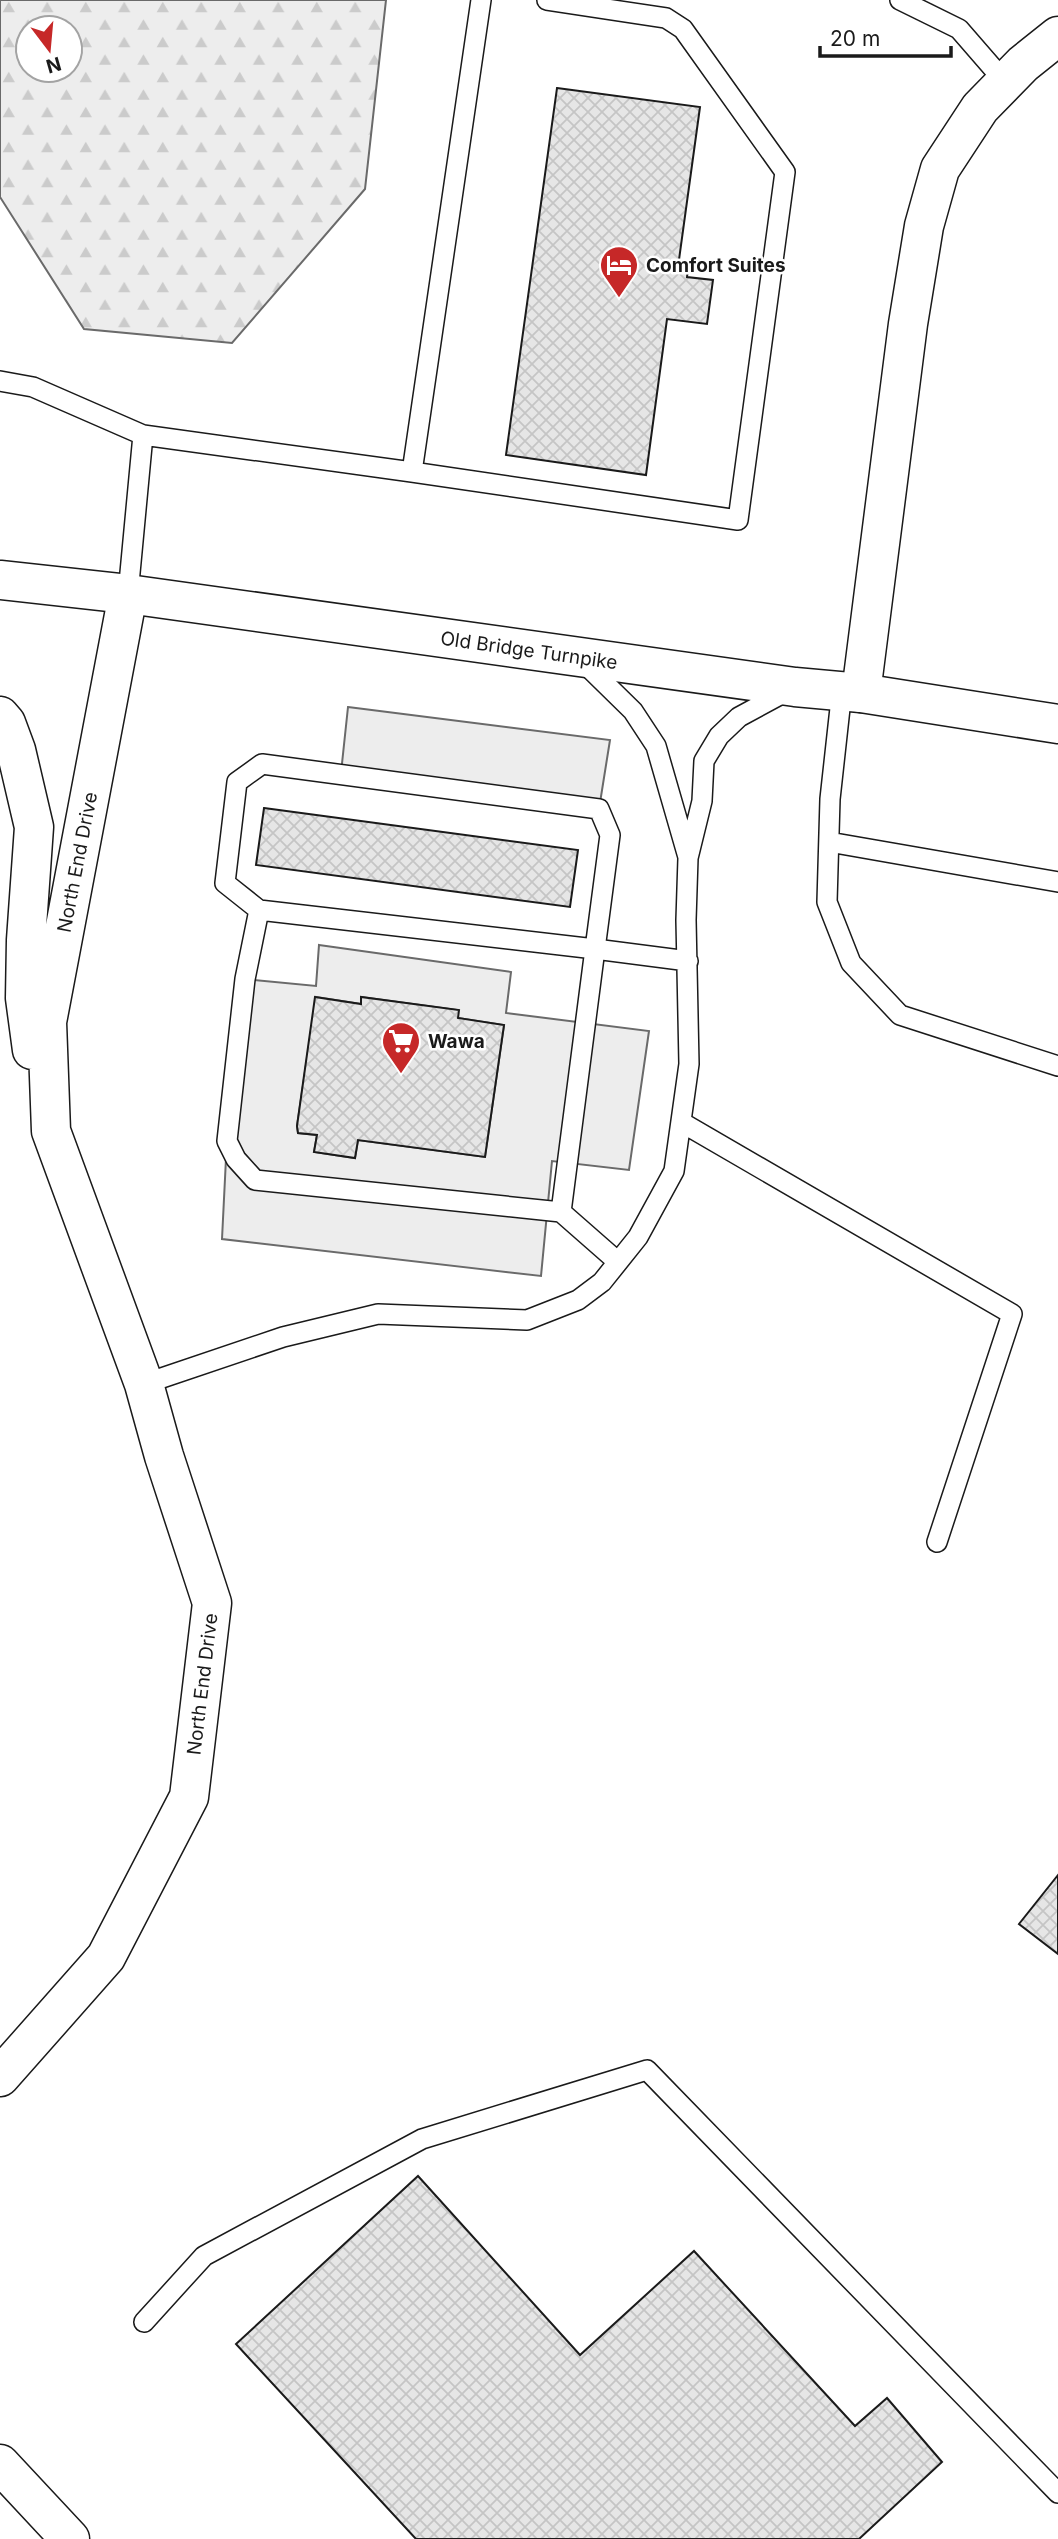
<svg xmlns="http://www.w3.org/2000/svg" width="1058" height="2539" font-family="Inter,sans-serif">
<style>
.built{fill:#ededed;stroke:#6a6a6a;stroke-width:2;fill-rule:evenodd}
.forest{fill:url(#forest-firs);stroke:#6a6a6a;stroke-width:2;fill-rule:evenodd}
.building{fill:url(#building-cross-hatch);stroke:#1a1a1a;stroke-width:2}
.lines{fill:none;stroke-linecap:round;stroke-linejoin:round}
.lane-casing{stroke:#1a1a1a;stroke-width:22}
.street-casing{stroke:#1a1a1a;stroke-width:41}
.secondary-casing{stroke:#1a1a1a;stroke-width:41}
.highway-casing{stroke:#1a1a1a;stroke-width:41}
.lane{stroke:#fff;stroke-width:19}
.street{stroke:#fff;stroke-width:38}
.secondary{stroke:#fff;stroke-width:38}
.highway{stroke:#fff;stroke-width:38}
.labels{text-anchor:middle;stroke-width:5;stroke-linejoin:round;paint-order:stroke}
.poi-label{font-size:19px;font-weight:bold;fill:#1a1a1a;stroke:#fff;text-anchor:start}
.street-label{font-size:19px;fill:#1a1a1a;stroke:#fff}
</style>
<defs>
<pattern id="forest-firs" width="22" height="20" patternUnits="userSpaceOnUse" patternTransform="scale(1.75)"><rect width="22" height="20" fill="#ededed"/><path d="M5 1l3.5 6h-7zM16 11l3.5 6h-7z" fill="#cbcbcb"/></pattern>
<pattern id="building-cross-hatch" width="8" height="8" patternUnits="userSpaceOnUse" patternTransform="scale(1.75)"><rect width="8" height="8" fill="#e6e6e6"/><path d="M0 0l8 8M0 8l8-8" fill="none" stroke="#c5c5c5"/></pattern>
</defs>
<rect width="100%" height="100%" fill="#fff"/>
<path class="built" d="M 348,707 L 610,740 L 599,809 L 341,773 Z
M 319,945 L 511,972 L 506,1013 L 649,1031 L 629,1170 L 552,1161 L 541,1276 L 222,1239 L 228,1118 L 245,979 L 316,986 ZM 316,997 L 361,1004 L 362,997 L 458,1010 L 458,1018 L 504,1025 L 485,1157 L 358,1140 L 355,1158 L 314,1152 L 317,1135 L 298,1133 L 297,1126 Z"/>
<path class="forest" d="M 0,0 L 386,0 L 365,189 L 232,343 L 84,329 L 0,197 ZM 28,28 L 70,28 L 70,70 L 28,70 Z"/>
<path class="building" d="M 557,88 L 700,107 L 678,267 L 688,269 L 687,277 L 713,280 L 707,324 L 667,319 L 646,475 L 506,455 Z
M 264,808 L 578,850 L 570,907 L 256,865 Z
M 315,997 L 361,1004 L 361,997 L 459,1010 L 458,1018 L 504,1025 L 485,1157 L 358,1140 L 355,1158 L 314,1152 L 317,1135 L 298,1133 L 297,1126 Z
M 1058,1875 L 1058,1954 L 1019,1924 Z
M 418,2176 L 580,2355 L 694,2251 L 855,2426 L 887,2398 L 942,2462 L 859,2539 L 416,2539 L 236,2344 Z"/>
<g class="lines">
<defs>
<path id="lane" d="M 900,0 L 959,29 L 1005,82
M 0,381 L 33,387 L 143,435 L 412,472 L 738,520 L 785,172 L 683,29 L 666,18 L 547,0
M 412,472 L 481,0
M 128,594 L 143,435
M 582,661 L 633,711 L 656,746 L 688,857
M 842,690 L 830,799 L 827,902 L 851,963 L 900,1015 L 1058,1066
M 829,842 L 1058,882
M 259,910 L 225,883 L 237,782 L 262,764 L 599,809 L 610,835 L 595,949 L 688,961
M 681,1122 L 1012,1314 L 937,1542
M 561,1212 L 595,949 L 259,910 L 245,979 L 227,1141 L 236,1159 L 255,1180 L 561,1212 L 618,1262
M 144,1384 L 283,1337 L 378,1314 L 527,1320 L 578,1300 L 602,1282 L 638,1237 L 674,1171 L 689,1064 L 686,920 L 688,858 L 702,801 L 704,761 L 719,736 L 739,717 L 787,691
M 144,2322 L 204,2256 L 422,2139 L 647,2070 L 1058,2493"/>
<path id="street" d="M 0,716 L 6,723 L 16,750 L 34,827 L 26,940 L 25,998 L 32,1050
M 0,2077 L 106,1957 L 189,1797 L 212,1603 L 164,1456 L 144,1384 L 51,1131 L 47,1022 L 128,594
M 0,2464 L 70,2539"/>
<path id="secondary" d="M 0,580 L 128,594 L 795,687 L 861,693 L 1058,724"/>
<path id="highway" d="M 861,693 L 908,324 L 924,226 L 940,169 L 980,108 L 1023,64 L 1058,36"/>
</defs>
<use href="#lane" class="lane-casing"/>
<use href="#street" class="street-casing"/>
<use href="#secondary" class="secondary-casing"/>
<use href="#highway" class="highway-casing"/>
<use href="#lane" class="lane"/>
<use href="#street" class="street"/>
<use href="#secondary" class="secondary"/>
<use href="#highway" class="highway"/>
</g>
<defs>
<symbol id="hotel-pin" viewBox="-11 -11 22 30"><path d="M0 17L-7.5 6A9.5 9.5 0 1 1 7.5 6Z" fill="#c62828" stroke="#fff"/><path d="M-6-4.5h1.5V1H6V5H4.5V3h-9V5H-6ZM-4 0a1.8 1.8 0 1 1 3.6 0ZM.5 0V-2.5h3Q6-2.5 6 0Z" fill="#fff"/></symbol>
<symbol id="supermarket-pin" viewBox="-11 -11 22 30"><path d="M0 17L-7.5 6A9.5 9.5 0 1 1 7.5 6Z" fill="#c62828" stroke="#fff"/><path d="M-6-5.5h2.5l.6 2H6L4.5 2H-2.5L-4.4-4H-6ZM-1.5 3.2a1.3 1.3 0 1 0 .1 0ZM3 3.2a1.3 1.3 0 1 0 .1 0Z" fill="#fff"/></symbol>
</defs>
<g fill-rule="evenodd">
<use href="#hotel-pin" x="597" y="243" width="44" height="60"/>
<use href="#supermarket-pin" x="379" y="1019" width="44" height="60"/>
</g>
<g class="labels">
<g class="poi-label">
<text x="646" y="272">Comfort Suites</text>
<text x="428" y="1048">Wawa</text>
</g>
<g class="street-label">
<text transform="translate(529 650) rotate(8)" y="7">Old Bridge Turnpike</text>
<text transform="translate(77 862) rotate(-79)" y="7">North End Drive</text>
<text transform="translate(202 1684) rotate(-83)" y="7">North End Drive</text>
</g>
</g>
<g transform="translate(49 49) rotate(164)"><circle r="33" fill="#ffffff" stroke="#a3a3a3" stroke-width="2"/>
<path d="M0-5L12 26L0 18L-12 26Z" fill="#c62828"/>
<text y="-10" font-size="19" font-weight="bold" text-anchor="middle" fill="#1a1a1a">N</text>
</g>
<path d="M820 46v10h131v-10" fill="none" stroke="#1a1a1a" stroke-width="3.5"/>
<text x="830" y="46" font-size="21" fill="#1a1a1a" stroke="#ffffff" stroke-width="5" paint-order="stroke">20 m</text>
</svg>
